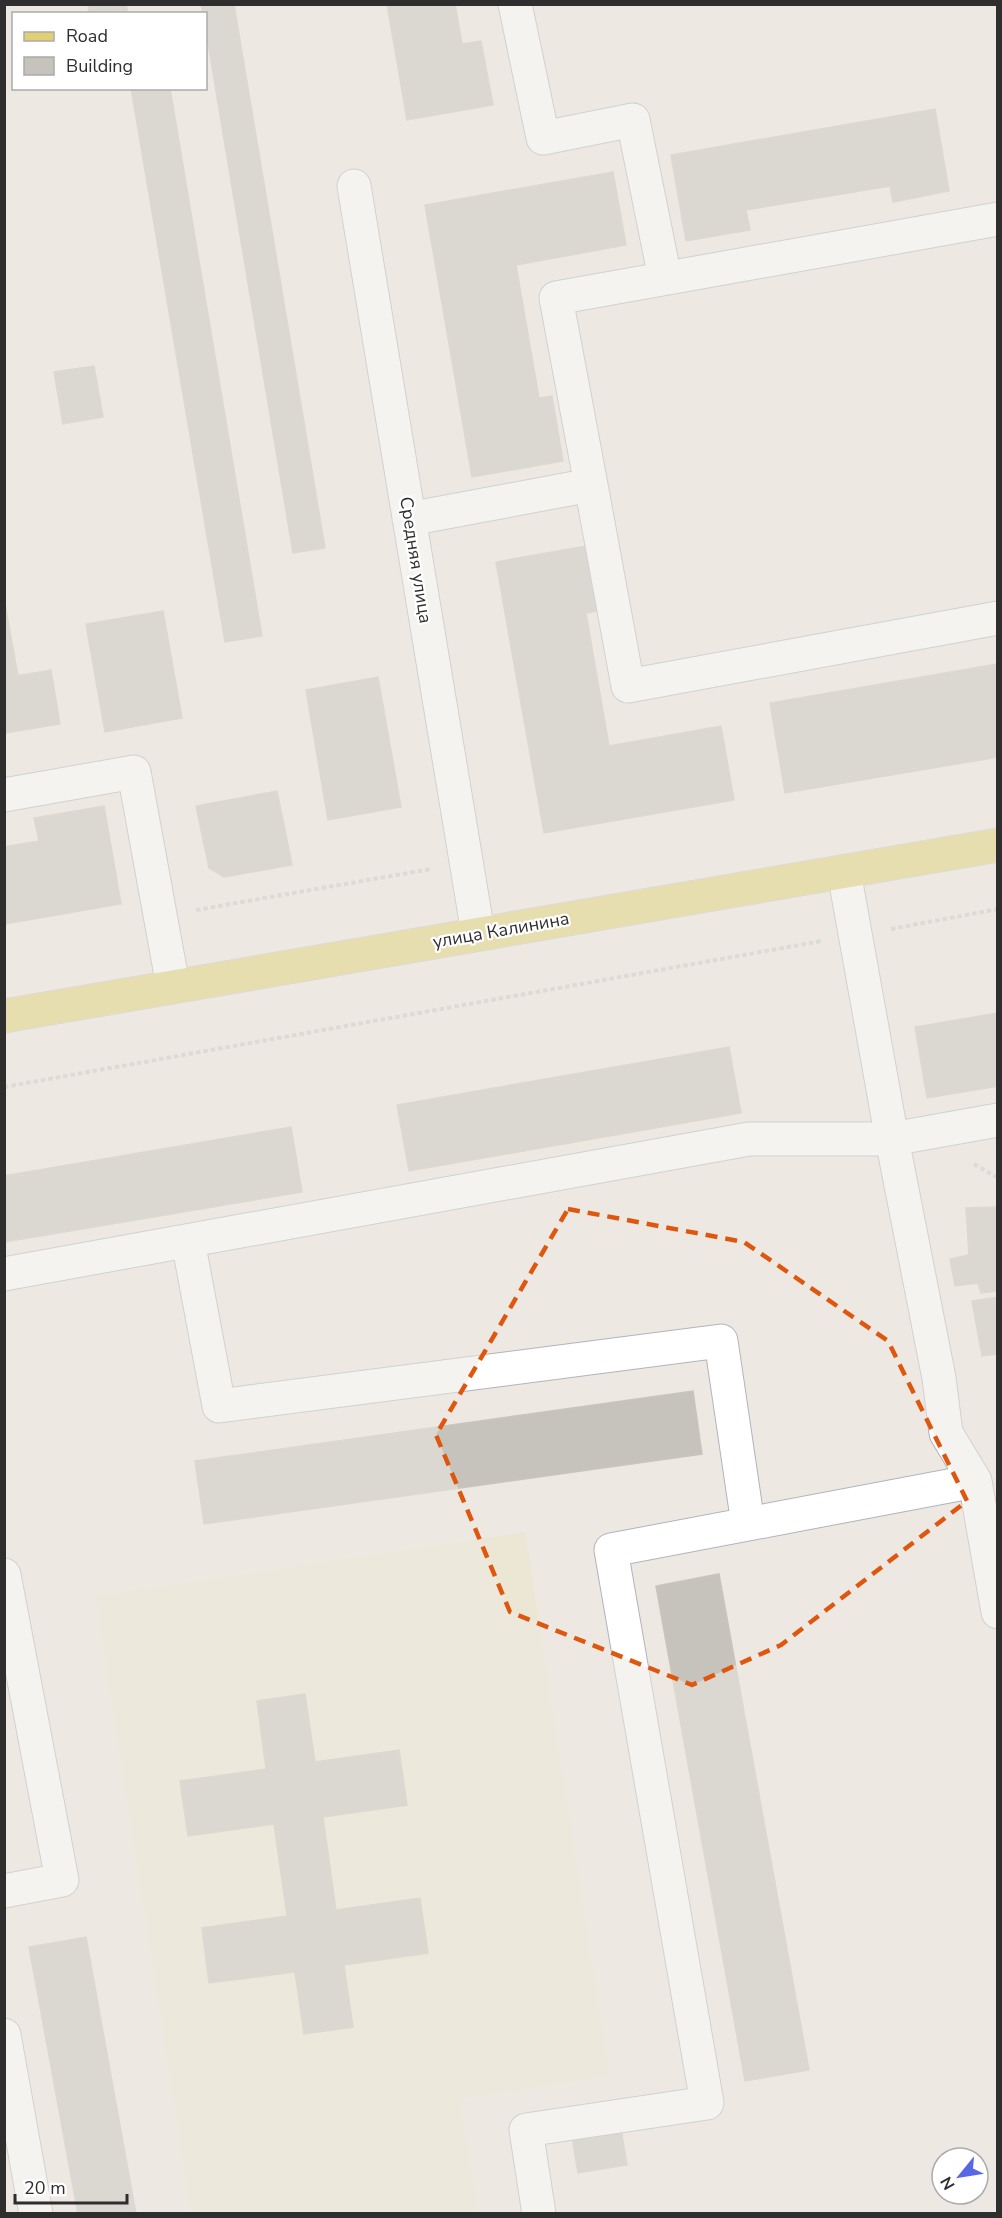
<svg xmlns="http://www.w3.org/2000/svg" width="1002" height="2218" font-family="'Nunito Sans',sans-serif">
<style>
.education{fill:#ece6d4}
.building{fill:#c6c3bd;stroke:#c9c5bc;stroke-width:1.5}
.lines{fill:none;stroke-linecap:round;stroke-linejoin:round}
.minor-casing{stroke:#b2b3bc;stroke-width:35}
.major-casing{stroke:#c9c9c9;stroke-width:35}
.path{stroke:#c9c9c9;stroke-width:4;stroke-dasharray:4.5 3;stroke-linecap:butt}
.minor{stroke:#fff;stroke-width:33}
.major{stroke:#e1d073;stroke-width:33}
.marked{fill:none;stroke:#df570e;stroke-width:4.5;stroke-dasharray:12 8;stroke-linejoin:round}
.labels{text-anchor:middle;stroke-width:4.5;stroke-linejoin:round;paint-order:stroke}
.street-label{font-size:18px;fill:#2e2e2e;stroke:#fff}
</style>
<rect width="100%" height="100%" fill="#ede9e2"/>
<path class="education" d="M 525,1532 L 610,2076 L 460,2099 L 478,2213 L 191,2213 L 95,1596 Z"/>
<path class="building" d="M 88,4 L 126,4 L 128,14 L 89,14 Z
M 201,4 L 234,4 L 325,548 L 293,553 L 206,31 L 206,14 L 203,14 Z
M 387,4 L 455,4 L 462,44 L 481,41 L 493,105 L 407,120 Z
M 131,88 L 170,88 L 262,636 L 225,642 Z
M 935,109 L 949,191 L 893,202 L 890,186 L 746,210 L 750,230 L 686,241 L 671,155 Z
M 613,172 L 626,245 L 516,265 L 539,398 L 552,396 L 563,461 L 472,477 L 425,205 Z
M 94,366 L 103,417 L 63,424 L 54,372 Z
M 586,546 L 597,611 L 586,613 L 609,746 L 721,726 L 734,800 L 544,833 L 496,562 Z
M 4,598 L 18,676 L 4,678 Z
M 163,611 L 182,718 L 105,732 L 86,624 Z
M 998,664 L 998,757 L 785,793 L 770,703 Z
M 51,670 L 60,724 L 4,733 L 4,678 Z
M 378,677 L 401,807 L 328,820 L 306,690 Z
M 277,791 L 292,865 L 224,877 L 209,868 L 196,806 Z
M 104,806 L 121,904 L 4,924 L 4,847 L 39,841 L 34,818 Z
M 998,1013 L 998,1086 L 927,1098 L 915,1027 Z
M 729,1047 L 741,1113 L 409,1171 L 397,1105 Z
M 291,1127 L 302,1192 L 4,1242 L 4,1176 Z
M 996,1207 L 998,1291 L 981,1293 L 978,1283 L 955,1286 L 950,1259 L 969,1255 L 966,1208 Z
M 998,1297 L 998,1354 L 982,1356 L 972,1301 Z
M 693,1391 L 702,1454 L 204,1524 L 195,1461 Z
M 719,1574 L 809,2070 L 745,2081 L 656,1586 Z
M 305,1694 L 315,1762 L 399,1750 L 407,1805 L 323,1817 L 336,1910 L 420,1898 L 428,1953 L 344,1965 L 353,2027 L 304,2034 L 295,1972 L 209,1983 L 202,1928 L 287,1916 L 274,1824 L 188,1836 L 180,1781 L 266,1769 L 257,1701 Z
M 86,1937 L 136,2214 L 78,2214 L 29,1947 Z
M 621,2129 L 627,2165 L 578,2173 L 572,2137 Z"/>
<g class="lines">
<defs>
<path id="minor" d="M 515,4 L 543,138 L 633,120 L 665,278
M 354,186 L 478,933
M 591,485 L 628,686 L 998,618
M 409,519 L 591,485 L 556,298 L 998,219
M 4,795 L 134,772 L 173,986
M 188,1241 L 219,1406 L 721,1341 L 748,1524
M 4,1274 L 749,1139 L 892,1139 L 998,1120
M 975,1481 L 998,1612
M 4,1575 L 62,1880 L 4,1891
M 4,2035 L 36,2214
M 539,2214 L 526,2130 L 707,2103 L 611,1550 L 975,1481 L 946,1433 L 939,1378 L 892,1139 L 844,872"/>
<path id="major" d="M 4,1016 L 998,845"/>
</defs>
<use href="#minor" class="minor-casing"/>
<use href="#major" class="major-casing"/>
<path class="path" d="M 196,910 L 431,869
M 891,929 L 998,909
M 4,1087 L 822,941
M 974,1164 L 998,1178"/>
<use href="#minor" class="minor"/>
<use href="#major" class="major"/>
</g>
<path d="M0 0H1002V2218H0ZM 568,1209 L 744,1242 L 888,1341 L 967,1501 L 781,1645 L 692,1685 L 510,1612 L 436,1435 Z" fill="#ede9e2" fill-opacity=".55" fill-rule="evenodd"/>
<path class="marked" d="M 568,1209 L 744,1242 L 888,1341 L 967,1501 L 781,1645 L 692,1685 L 510,1612 L 436,1435 Z"/>
<g class="labels">
<g class="street-label">
<text transform="translate(416 560) rotate(81)" y="6">Средняя улица</text>
<text transform="translate(501 930) rotate(-10)" y="6">улица Калинина</text>
</g>
</g>
<rect width="1002" height="2218" fill="none" stroke="#2e2e2e" stroke-width="12"/>
<rect x="12" y="12" width="195" height="78" fill="#ffffff" stroke="#ababab" stroke-width="1.5"/>
<rect x="24" y="32" width="30" height="9" fill="#e1d073" stroke="#ababab" stroke-width="1.5"/>
<text x="66" y="42" font-size="18" fill="#2e2e2e">Road</text>
<rect x="24" y="57" width="30" height="18" fill="#c6c3bd" stroke="#ababab" stroke-width="1.5"/>
<text x="66" y="72" font-size="18" fill="#2e2e2e">Building</text>
<g transform="translate(960 2176) rotate(240)"><circle r="28" fill="#ffffff" stroke="#ababab" stroke-width="1.5"/>
<path d="M0-4.5L10 22L0 15L-10 22Z" fill="#5767e5"/>
<text y="-9" font-size="16" font-weight="bold" text-anchor="middle" fill="#2e2e2e">N</text>
</g>
<path d="M15 2194v9h112v-9" fill="none" stroke="#2e2e2e" stroke-width="3"/>
<text x="24" y="2194" font-size="18" fill="#2e2e2e" stroke="#ffffff" stroke-width="4.5" paint-order="stroke">20 m</text>
</svg>
